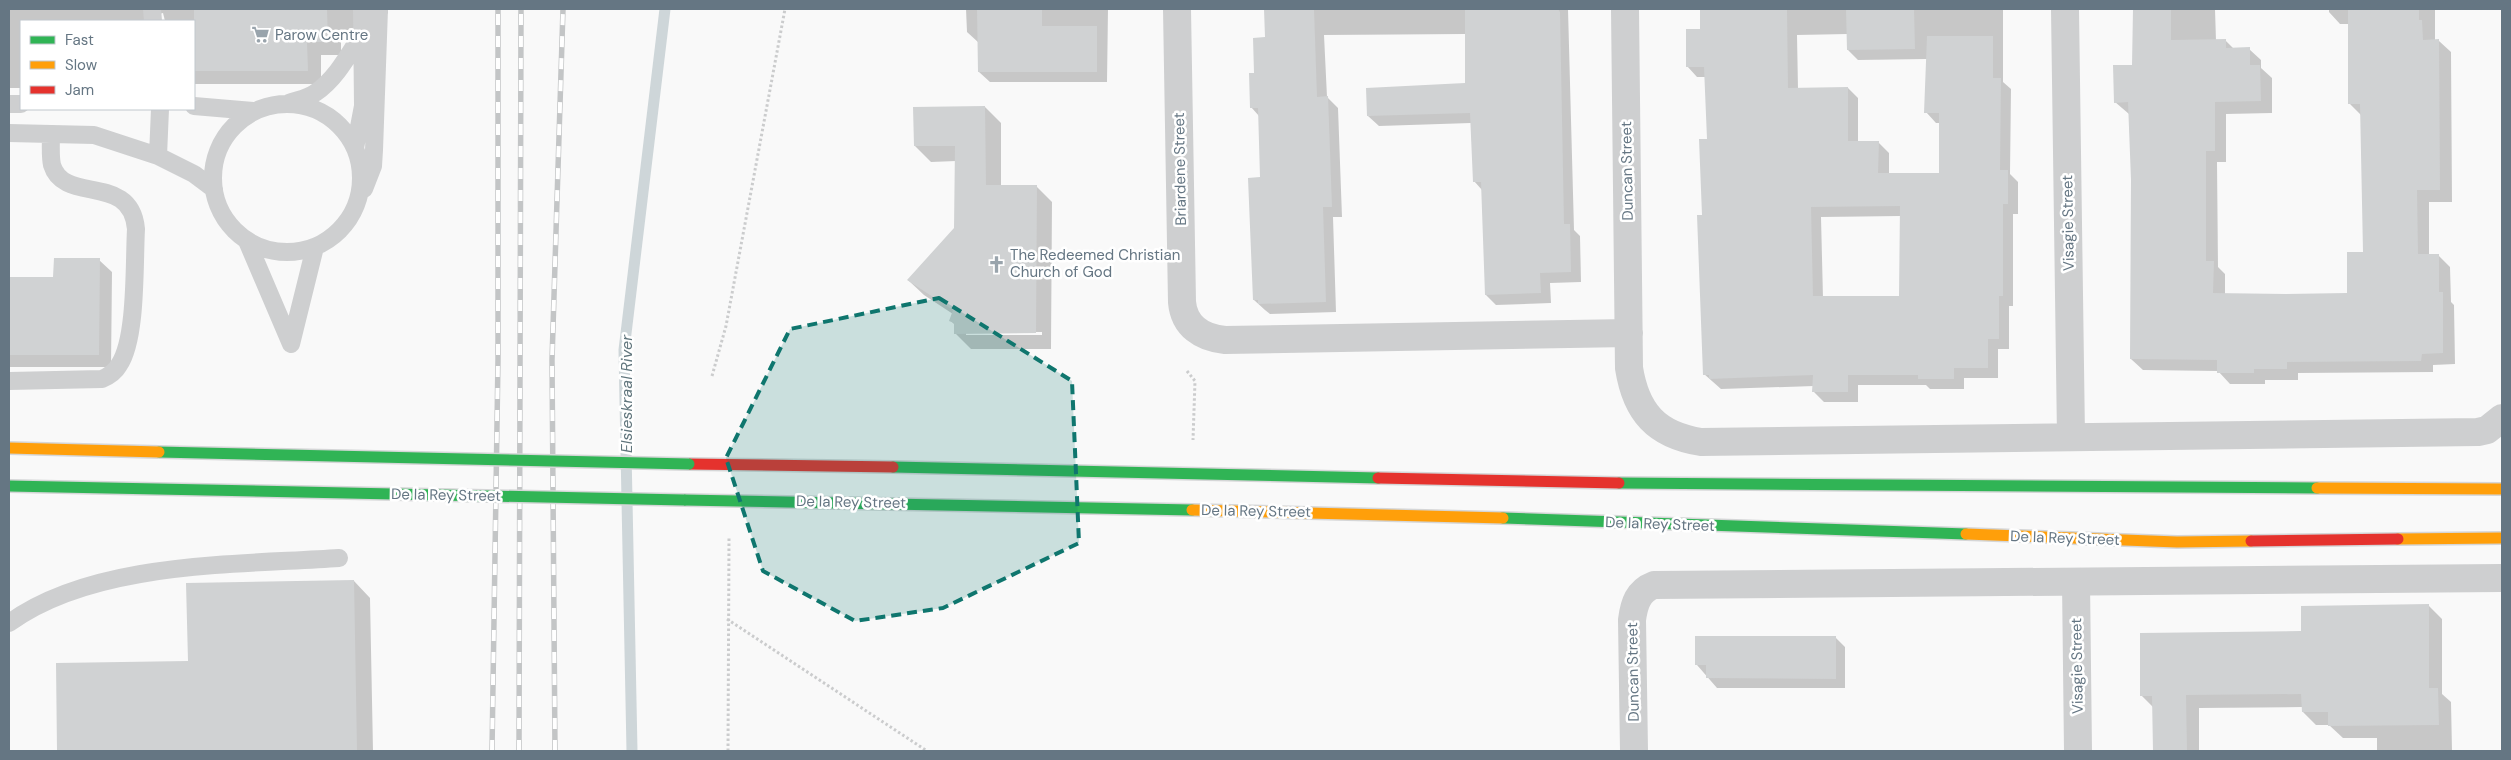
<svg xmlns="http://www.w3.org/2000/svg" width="2511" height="760" font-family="'DM Sans',sans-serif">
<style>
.shadow{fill:#0003;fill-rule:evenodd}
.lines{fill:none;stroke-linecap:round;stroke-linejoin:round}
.stream{stroke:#ced6d9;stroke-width:11}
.building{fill:#d0d2d3;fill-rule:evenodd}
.fast-casing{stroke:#d5d6d7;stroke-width:14}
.slow-casing{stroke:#d5d6d7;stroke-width:14}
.jam-casing{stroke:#d5d6d7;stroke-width:14}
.path{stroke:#cbcccd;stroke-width:3;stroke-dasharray:2.5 2.5;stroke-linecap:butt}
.lane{stroke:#cecfd0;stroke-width:18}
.street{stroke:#cecfd0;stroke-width:28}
.fast{stroke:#30b455;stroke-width:11}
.slow{stroke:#ff9f0a;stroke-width:11}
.jam{stroke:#e5322d;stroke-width:11}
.rail-casing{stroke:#c3c5c6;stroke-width:5.5}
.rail{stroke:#fff;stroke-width:4;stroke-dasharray:11;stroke-linecap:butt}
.fast-bridge-casing{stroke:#d5d6d7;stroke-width:14;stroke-linecap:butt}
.slow-bridge-casing{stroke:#d5d6d7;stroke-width:14;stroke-linecap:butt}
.fast-bridge{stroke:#30b455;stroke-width:11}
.slow-bridge{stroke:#ff9f0a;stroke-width:11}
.marked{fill:#0f766e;fill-opacity:0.2;stroke:#0f766e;stroke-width:4;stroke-dasharray:10 6;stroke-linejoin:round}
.labels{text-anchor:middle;stroke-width:5;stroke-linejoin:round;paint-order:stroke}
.poi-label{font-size:15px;fill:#657683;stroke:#fff;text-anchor:start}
.street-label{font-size:15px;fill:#657683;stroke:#fff}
.water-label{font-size:16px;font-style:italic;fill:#60757c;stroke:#fff}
</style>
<rect width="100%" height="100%" fill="#f9f9f9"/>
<path class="shadow" d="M 9,9 L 388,9 L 388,13 L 365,41 L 341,40 L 341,55 L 321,55 L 321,84 L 194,84 L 194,21 L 165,21 L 163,13 L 159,14 L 156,21 L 21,21 L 21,88 L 9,88 Z
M 966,9 L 1108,9 L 1107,82 L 990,82 L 979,72 L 979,43 L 967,32 Z
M 1266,9 L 1568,9 L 1574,230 L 1580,236 L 1581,282 L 1550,283 L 1551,303 L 1496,305 L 1486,295 L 1482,190 L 1474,181 L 1471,123 L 1379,126 L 1368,116 L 1466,85 L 1466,34 L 1324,35 L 1327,97 L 1338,108 L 1342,217 L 1333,217 L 1336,312 L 1270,314 L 1265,310 L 1254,300 L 1262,178 L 1259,116 L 1251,107 L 1256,75 L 1266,38 Z
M 1701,9 L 2012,9 L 2003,10 L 2003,82 L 2011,89 L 2010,174 L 2018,182 L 2018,214 L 2013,214 L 2013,306 L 2009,306 L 2009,349 L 1998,349 L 1998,378 L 1964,378 L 1964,389 L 1930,389 L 1926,385 L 1858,385 L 1858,402 L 1824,402 L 1814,392 L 1814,386 L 1721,389 L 1704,374 L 1703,216 L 1709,140 L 1706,77 L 1697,77 L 1687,66 L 1702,30 ZM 1848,34 L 1848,50 L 1858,60 L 1927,59 L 1926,112 L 1936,123 L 1940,123 L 1940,175 L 1889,175 L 1889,153 L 1878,142 L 1858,142 L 1858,98 L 1848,88 L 1798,89 L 1797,35 ZM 1901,216 L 1901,297 L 1823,298 L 1821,217 Z
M 2133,9 L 2215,9 L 2216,41 L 2225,40 L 2234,49 L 2249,49 L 2261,60 L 2261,68 L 2272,78 L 2272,113 L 2226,114 L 2226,162 L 2217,162 L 2218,267 L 2225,274 L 2225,294 L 2348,294 L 2364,253 L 2362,116 L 2350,104 L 2349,24 L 2340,24 L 2329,12 L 2329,9 L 2435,9 L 2435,41 L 2439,41 L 2451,52 L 2452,202 L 2429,202 L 2429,255 L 2438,255 L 2450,267 L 2451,302 L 2454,305 L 2455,364 L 2433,365 L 2433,372 L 2298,373 L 2298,380 L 2265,380 L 2265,384 L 2230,384 L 2218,371 L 2143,370 L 2131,359 L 2132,180 L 2129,114 L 2115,102 L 2133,66 Z
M 985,107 L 1001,123 L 1001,186 L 1036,186 L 1052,202 L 1051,349 L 971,349 L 955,333 L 955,325 L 951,321 L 953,314 L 924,295 L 908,280 L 955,228 L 956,161 L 931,162 L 915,146 ZM 966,332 L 1042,332 L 1042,335 L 966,335 Z
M 99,260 L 112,272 L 111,367 L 9,367 L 9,278 L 54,278 Z
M 354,581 L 370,598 L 373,751 L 59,751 L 57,664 L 189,662 Z
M 2429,606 L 2442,619 L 2442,694 L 2451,702 L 2452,751 L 2377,751 L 2377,738 L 2343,738 L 2329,725 L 2316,725 L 2303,712 L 2303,707 L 2199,708 L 2199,751 L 2154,751 L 2154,708 L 2141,695 L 2302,633 Z
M 1835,637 L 1845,647 L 1845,688 L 1717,688 L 1697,665 Z"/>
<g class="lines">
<path class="stream" d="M 632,751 L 624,350 L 665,9"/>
</g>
<path class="building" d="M 194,9 L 327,9 L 328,42 L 307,42 L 308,71 L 194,71 Z
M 977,9 L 1042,9 L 1042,26 L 1097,26 L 1097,72 L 978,72 Z
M 1264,9 L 1314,9 L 1317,97 L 1328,96 L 1332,207 L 1323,207 L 1326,302 L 1258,304 L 1258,300 L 1253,300 L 1248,178 L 1260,177 L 1258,108 L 1250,108 L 1249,73 L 1254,73 L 1253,38 L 1265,37 Z
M 1465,9 L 1558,9 L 1560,12 L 1564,224 L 1570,224 L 1571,272 L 1540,273 L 1541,293 L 1485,295 L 1481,182 L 1473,182 L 1470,113 L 1367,116 L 1366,88 L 1465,83 Z
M 1700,9 L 1787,9 L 1788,88 L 1848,87 L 1848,141 L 1879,141 L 1878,173 L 1939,173 L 1939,113 L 1924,113 L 1927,36 L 1993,36 L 1993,78 L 2001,78 L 2000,170 L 2008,170 L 2008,204 L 2003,204 L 2003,296 L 1999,296 L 1999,339 L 1988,339 L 1988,368 L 1954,368 L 1954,379 L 1918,379 L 1918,375 L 1848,375 L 1848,392 L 1812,392 L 1813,375 L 1709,379 L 1709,375 L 1703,375 L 1697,215 L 1702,215 L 1699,139 L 1707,139 L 1704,67 L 1686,67 L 1686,29 L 1700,29 ZM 1900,206 L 1899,296 L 1813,296 L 1811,207 Z
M 1846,9 L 1914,9 L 1915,49 L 1847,50 Z
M 2133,9 L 2171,9 L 2171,40 L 2226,39 L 2226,48 L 2250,47 L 2250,65 L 2260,65 L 2261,101 L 2215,102 L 2215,151 L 2206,151 L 2206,261 L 2214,261 L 2213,293 L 2286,294 L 2347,293 L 2347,252 L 2363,252 L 2360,104 L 2348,104 L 2348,9 L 2419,9 L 2419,20 L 2422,20 L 2423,40 L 2439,39 L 2440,190 L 2417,190 L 2418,254 L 2439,254 L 2439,292 L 2443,292 L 2443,353 L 2422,354 L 2421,361 L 2287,362 L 2287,369 L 2254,369 L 2254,373 L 2217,373 L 2217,360 L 2130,359 L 2131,180 L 2128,102 L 2114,103 L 2113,65 L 2132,65 Z
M 985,106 L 986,185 L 1037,185 L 1036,333 L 954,334 L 954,323 L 949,321 L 953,310 L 907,280 L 954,228 L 955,146 L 914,146 L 913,107 Z
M 54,258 L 100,258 L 99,355 L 9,355 L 9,277 L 53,277 Z
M 354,580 L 357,751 L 57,751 L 56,663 L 188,661 L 186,583 Z
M 2429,604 L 2429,688 L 2438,688 L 2439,725 L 2328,726 L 2328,712 L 2302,712 L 2301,694 L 2186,695 L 2187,751 L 2153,751 L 2152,696 L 2140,696 L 2140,633 L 2301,631 L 2301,606 Z
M 1695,636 L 1836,636 L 1836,679 L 1706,678 L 1706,665 L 1695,665 Z"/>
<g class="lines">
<defs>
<path id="fast" d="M 893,467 L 1378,478
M 1619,483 L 2317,488
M 684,500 L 1192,510
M 1503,518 L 1966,534"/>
<path id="slow" d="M 2317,488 L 2502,489
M 1192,510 L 1503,518
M 1966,534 L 2177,542 L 2251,541
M 2398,539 L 2502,538"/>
<path id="jam" d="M 689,464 L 893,467
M 1378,478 L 1619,483
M 2251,541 L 2398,539"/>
</defs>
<use href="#fast" class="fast-casing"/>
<use href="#slow" class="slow-casing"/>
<use href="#jam" class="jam-casing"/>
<path class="path" d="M 1187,371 L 1195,381 L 1193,440
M 712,376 L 726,326 L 785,9
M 727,619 L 927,751
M 728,751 L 729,536"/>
<path class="lane" d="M 152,9 L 153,21
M 289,103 C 297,100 308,98 315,93 C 336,79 349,54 362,34
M 9,104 L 21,104
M213 178a74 74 0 1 1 148 0a74 74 0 1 1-148 0Z
M 194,106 L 253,111
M 9,133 L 94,135 L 158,156 L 194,174 L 214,189
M 355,148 L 363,106 L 362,9
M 158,156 L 160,109
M 364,189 L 373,166 L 374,150 L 379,9
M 247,241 L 291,344
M 291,344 L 315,247
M 9,381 L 102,379 C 109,376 115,372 119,365 C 137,339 134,263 136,229 C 131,172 64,205 52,165 C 50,156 51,143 51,134
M 9,623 C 94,561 237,565 339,558"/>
<path class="street" d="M 1177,9 L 1182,302 C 1184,326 1202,338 1225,340 L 1629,333
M 1625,9 L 1629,368 C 1636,412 1656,435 1701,442 L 2478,432 L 2487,430 L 2502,418
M 2065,9 L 2071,437
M 2076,582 L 2078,751
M 1634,751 L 1632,620 C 1634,604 1638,591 1654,585 L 2502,578"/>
<use href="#fast" class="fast"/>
<use href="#slow" class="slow"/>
<use href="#jam" class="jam"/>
<defs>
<path id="rail" d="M 492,751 L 498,359 L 498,9
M 519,751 L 521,9
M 555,751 L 552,360 L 563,9"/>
</defs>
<use href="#rail" class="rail-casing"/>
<use href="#rail" class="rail"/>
<defs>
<path id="fast-bridge" d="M 159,452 L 689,464
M 9,486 L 684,500"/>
<path id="slow-bridge" d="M 9,448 L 159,452"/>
</defs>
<use href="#fast-bridge" class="fast-bridge-casing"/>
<use href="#slow-bridge" class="slow-bridge-casing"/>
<use href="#fast-bridge" class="fast-bridge"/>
<use href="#slow-bridge" class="slow-bridge"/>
</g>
<path class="marked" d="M 939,298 L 1072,381 L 1079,543 L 943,608 L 855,621 L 763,571 L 726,458 L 790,329 Z"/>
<defs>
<symbol id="supermarket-bare" viewBox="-9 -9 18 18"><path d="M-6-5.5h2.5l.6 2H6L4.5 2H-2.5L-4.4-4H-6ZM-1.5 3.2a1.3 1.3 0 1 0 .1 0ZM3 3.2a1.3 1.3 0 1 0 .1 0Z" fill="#99a4ac" stroke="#fff" stroke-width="2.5" paint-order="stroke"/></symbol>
<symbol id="church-bare" viewBox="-9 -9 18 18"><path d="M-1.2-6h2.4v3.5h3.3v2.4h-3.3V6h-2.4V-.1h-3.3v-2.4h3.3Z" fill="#99a4ac" stroke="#fff" stroke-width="2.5" paint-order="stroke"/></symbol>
</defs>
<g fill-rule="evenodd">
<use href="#supermarket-bare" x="248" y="22" width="25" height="25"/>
<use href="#church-bare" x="984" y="252" width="25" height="25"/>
</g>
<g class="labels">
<g class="poi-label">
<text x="275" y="40">Parow Centre</text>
<text x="1010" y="260">The Redeemed Christian<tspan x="1010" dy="17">Church of God</tspan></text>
</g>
<g class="street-label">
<text transform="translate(1180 169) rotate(-91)" y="5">Briardene Street</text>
<text transform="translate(1627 171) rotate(-91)" y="5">Duncan Street</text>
<text transform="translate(2068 223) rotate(-91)" y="5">Visagie Street</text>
<text transform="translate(446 495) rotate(1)" y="5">De la Rey Street</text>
<text transform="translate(851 502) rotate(1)" y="5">De la Rey Street</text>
<text transform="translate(1256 511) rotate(1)" y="5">De la Rey Street</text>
<text transform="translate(1660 524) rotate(2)" y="5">De la Rey Street</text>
<text transform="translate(2065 538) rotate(2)" y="5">De la Rey Street</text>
<text transform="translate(2077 666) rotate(-91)" y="5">Visagie Street</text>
<text transform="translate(1633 672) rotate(-91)" y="5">Duncan Street</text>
</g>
<g class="water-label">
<text transform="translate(626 394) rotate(-90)" y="6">Elsieskraal River</text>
</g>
</g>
<rect width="2511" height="760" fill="none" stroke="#657683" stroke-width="20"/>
<rect x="20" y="20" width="175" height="90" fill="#ffffff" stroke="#c1c8cd"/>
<rect x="30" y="36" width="25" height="8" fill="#30b455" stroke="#c1c8cd"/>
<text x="65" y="45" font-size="15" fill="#657683">Fast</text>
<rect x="30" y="61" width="25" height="8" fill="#ff9f0a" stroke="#c1c8cd"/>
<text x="65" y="70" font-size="15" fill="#657683">Slow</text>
<rect x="30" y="86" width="25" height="8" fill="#e5322d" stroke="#c1c8cd"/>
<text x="65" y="95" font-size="15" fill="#657683">Jam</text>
</svg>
